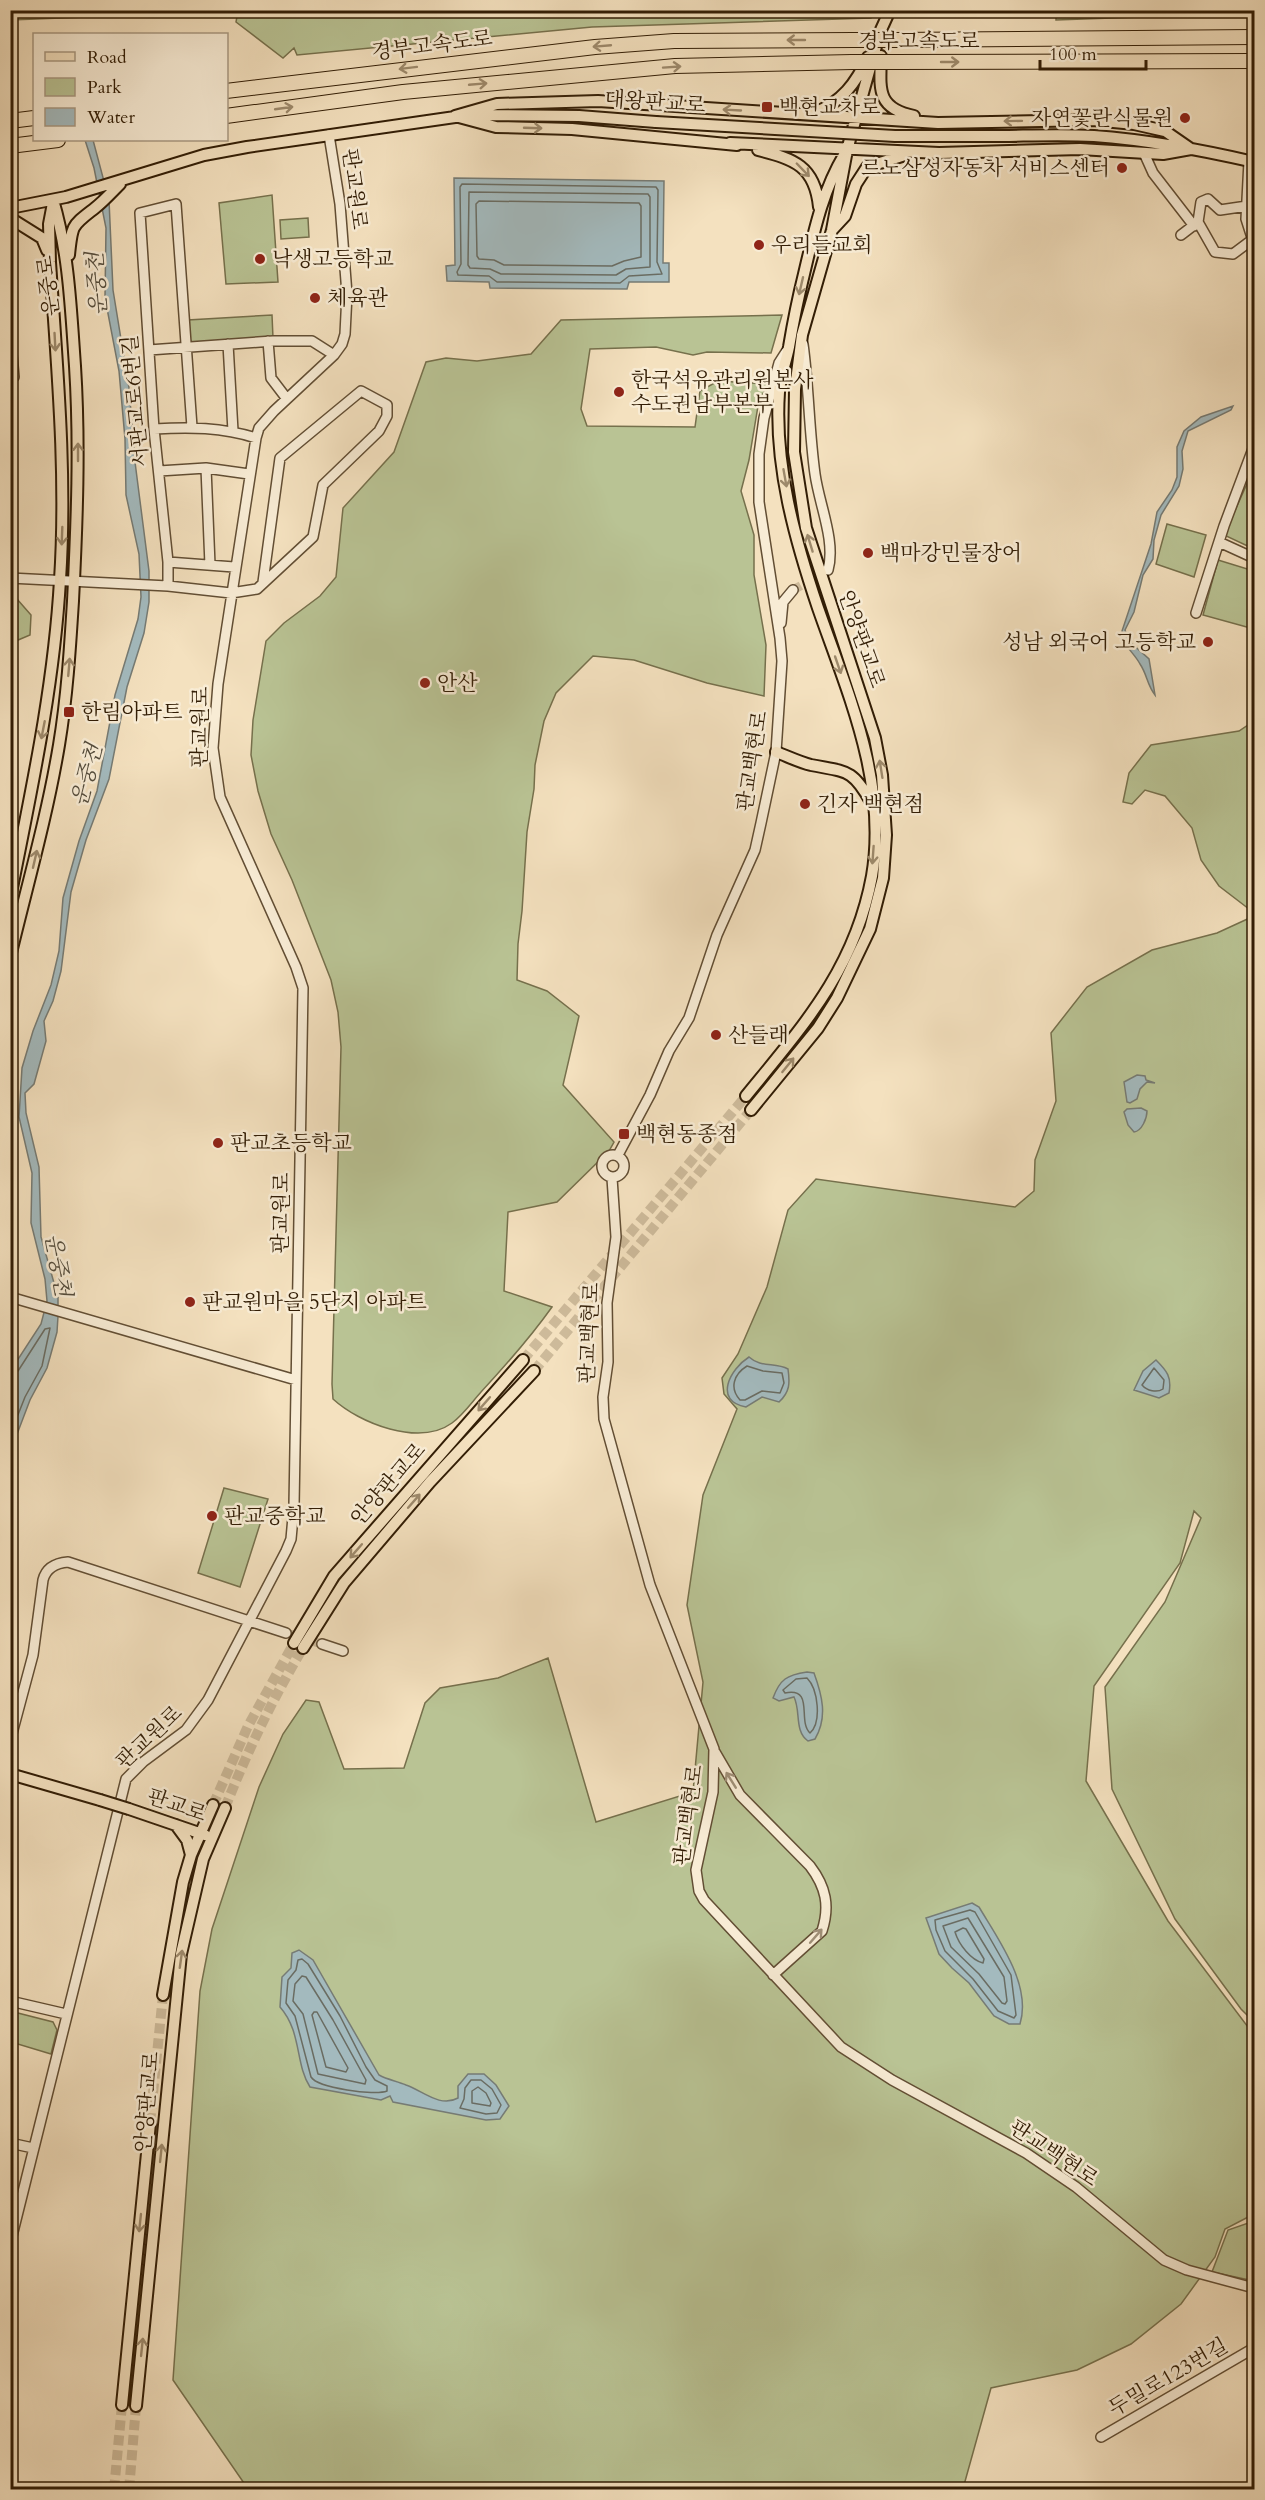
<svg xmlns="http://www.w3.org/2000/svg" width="1265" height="2500" font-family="Cardo,'Noto Serif KR',serif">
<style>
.green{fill:#b9c394;stroke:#76704c;stroke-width:1.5}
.water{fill:#a3babe;stroke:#767b74;stroke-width:1.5}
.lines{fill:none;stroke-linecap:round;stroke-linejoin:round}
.shore{stroke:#6a6c62;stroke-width:1.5}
.minor-tunnel{stroke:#cdba9a;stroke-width:9;stroke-dasharray:9 4.5;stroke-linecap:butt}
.major-tunnel{stroke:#cdba9a;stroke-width:10;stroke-dasharray:10 5;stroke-linecap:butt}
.minor-casing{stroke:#624e34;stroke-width:12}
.major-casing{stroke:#321d05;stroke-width:14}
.highway-casing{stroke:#321d05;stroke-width:16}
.minor{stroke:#f8ecd5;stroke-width:9}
.major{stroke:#f4e1bf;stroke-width:10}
.highway{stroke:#f4e1bf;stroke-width:14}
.major-bridge-casing{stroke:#321d05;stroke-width:14;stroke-linecap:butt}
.highway-bridge-casing{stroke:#321d05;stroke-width:16;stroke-linecap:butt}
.major-bridge{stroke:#f4e1bf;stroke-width:10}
.highway-bridge{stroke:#f4e1bf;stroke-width:14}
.oneway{stroke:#9d896b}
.oneway2{stroke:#9f8f77}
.poi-dot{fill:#8f2418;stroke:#f8ecd5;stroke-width:2}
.labels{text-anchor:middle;stroke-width:5;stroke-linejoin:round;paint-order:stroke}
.street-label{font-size:21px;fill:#321d05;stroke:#f8ecd5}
.poi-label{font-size:21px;fill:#321d05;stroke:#f8ecd5;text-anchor:start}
.water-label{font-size:22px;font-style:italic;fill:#544c3c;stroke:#f8ecd5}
</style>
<rect width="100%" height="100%" fill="#f4e1bf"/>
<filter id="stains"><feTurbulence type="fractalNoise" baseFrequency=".00333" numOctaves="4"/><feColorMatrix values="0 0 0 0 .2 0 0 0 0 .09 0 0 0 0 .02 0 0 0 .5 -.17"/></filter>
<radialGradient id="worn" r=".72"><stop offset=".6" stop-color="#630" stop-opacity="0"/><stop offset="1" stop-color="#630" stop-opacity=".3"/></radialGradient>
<path class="green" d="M 1056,10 L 1254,10 L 1254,13 L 1056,20 Z
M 10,11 L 11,10 L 876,11 L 871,18 L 592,27 L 297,55 L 294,48 L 283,58 L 236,22 L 238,11 L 11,20 Z
M 272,195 L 278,282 L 226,284 L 219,203 Z
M 308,218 L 309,237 L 281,239 L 280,220 Z
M 272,315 L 273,338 L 190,343 L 188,320 Z
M 782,315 L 771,353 L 707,352 L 693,355 L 656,347 L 590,349 L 581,409 L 587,426 L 695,427 L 700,391 L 718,381 L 769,384 L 759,400 L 749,460 L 741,491 L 754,535 L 754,575 L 766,645 L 764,696 L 707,683 L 634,660 L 593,656 L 556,693 L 544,721 L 535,765 L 534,789 L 527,832 L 522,911 L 518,944 L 517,980 L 547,991 L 579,1016 L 563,1085 L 614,1142 L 609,1151 L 557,1202 L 508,1212 L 504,1291 L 552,1307 C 530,1338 506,1365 481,1392 C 472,1402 463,1415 452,1423 C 419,1447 359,1423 333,1399 L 332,1384 L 341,1047 L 338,1012 L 331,980 L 292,880 L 271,834 L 258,791 L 251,755 L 253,720 L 266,641 L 284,623 L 320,596 L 336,577 L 343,508 L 394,452 L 426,362 L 446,358 L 477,361 L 531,354 L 561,320 Z
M 1254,468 L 1254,549 L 1224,535 Z
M 1167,524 L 1206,535 L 1194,577 L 1156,564 Z
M 1218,560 L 1254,571 L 1254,629 L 1203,615 Z
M 11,599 L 17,599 L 31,615 L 30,635 L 11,643 Z
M 1254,721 L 1254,908 L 1249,909 L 1219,886 L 1201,860 L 1192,828 L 1165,796 L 1145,790 L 1132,804 L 1123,802 L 1129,773 L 1151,745 L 1239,731 Z
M 1254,916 L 1254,2022 L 1241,2009 L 1175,1919 L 1112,1789 L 1105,1687 L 1165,1602 L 1201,1518 L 1194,1511 L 1180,1563 L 1094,1686 L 1086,1781 L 1168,1921 L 1254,2035 L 1254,2214 L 1225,2229 L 1215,2257 L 1181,2304 L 1131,2344 L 1077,2370 L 991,2388 L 964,2485 L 965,2489 L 248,2489 L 173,2380 L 200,1991 L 212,1929 L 259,1787 L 283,1734 L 306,1700 L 319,1702 L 344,1769 L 404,1768 L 425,1703 L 440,1688 L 498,1678 L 548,1658 L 596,1822 L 693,1792 L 703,1682 L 687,1605 L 703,1495 L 737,1409 L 724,1394 L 722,1378 L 738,1354 L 767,1287 L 788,1210 L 816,1179 L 1015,1207 L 1034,1191 L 1035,1160 L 1056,1101 L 1051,1033 L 1087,987 L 1152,950 L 1217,933 Z
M 224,1488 L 268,1499 L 240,1587 L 198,1573 Z
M 10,2011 L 53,2022 L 57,2030 L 51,2054 L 11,2042 Z
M 1254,2221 L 1254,2281 L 1212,2272 L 1228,2230 Z"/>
<path class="water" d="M 85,140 L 93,140 L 109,200 L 113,290 L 129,388 L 135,462 L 149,571 L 149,602 L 144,633 L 127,687 L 109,779 L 86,840 L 71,892 L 61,971 L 53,1001 L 44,1021 L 46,1041 L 34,1084 L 25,1093 L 26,1113 L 39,1167 L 41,1237 L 58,1297 L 58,1316 L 57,1332 L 47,1368 L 30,1400 L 11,1450 L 11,1370 L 41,1324 L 47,1301 L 45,1279 L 31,1223 L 32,1173 L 19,1117 L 22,1068 L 33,1031 L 51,985 L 59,951 L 63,898 L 79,841 L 97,791 L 115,695 L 138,619 L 141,597 L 139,554 L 126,495 L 125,439 L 119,371 L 105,298 L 106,228 L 94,168 Z
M 454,178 L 664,181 L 663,263 L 669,263 L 669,282 L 629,282 L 627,289 L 490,288 L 489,282 L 447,281 L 446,266 L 455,265 Z
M 1233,406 L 1231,410 L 1188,431 L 1182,451 L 1183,469 L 1179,486 L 1161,515 L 1154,540 L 1153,559 L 1143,575 L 1134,612 L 1125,630 L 1129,641 L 1149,659 L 1155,695 C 1147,685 1147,674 1140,664 C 1133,651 1123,647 1122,631 L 1151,544 L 1157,512 L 1172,490 L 1177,477 L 1177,447 L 1184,431 L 1201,417 Z
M 1137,1075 L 1145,1076 L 1146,1080 L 1155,1083 L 1147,1082 L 1140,1089 L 1137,1099 L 1130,1103 L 1127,1102 L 1124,1082 Z
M 1141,1108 L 1147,1111 C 1147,1118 1142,1131 1134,1132 L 1128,1125 L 1124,1112 L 1127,1109 Z
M 749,1357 C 761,1368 775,1362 788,1369 C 790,1383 790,1392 779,1402 L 762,1397 L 746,1407 C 713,1401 730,1369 749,1357 Z
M 1156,1360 C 1167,1371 1172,1377 1169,1393 L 1159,1398 L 1134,1390 L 1143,1371 Z
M 807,1672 L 814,1673 C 822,1695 828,1717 815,1739 L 808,1741 C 794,1731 801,1711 794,1697 L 779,1701 L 773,1698 C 780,1679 787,1675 807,1672 Z
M 972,1903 L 979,1907 C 998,1939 1032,1985 1020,2024 L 1009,2024 L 994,2016 L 969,1983 L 952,1968 L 939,1954 L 926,1918 Z
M 299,1950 L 313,1960 L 379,2075 C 388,2080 397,2081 406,2085 C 423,2091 440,2108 458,2098 L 458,2086 L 468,2074 L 484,2074 L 496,2085 L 509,2106 L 500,2119 L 486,2120 L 393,2102 L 390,2096 L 381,2100 L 310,2087 C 295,2064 302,2032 280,2007 L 282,1977 L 291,1968 L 292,1953 Z"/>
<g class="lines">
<path class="shore" d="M 462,184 L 656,187 L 658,190 L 657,262 L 662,274 L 629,276 L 620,283 L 497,282 L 489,276 L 458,275 L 457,272 L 461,264 L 460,187 Z
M 469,192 L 648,194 L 650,197 L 650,267 L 626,269 L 616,275 L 501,274 L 490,269 L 470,268 L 468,265 Z
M 479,201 L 639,203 L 641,206 L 641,257 L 624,261 L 612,266 L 504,265 L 494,260 L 479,259 L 477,256 L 476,204 Z
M 747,1366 L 763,1371 L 782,1373 L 784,1383 L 780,1393 L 762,1391 L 745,1400 L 740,1400 C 729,1388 734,1374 747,1366 Z
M 1154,1368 L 1164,1380 L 1163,1389 C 1157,1393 1147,1391 1142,1385 Z
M 10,1373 L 18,1371 L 45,1329 L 50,1328 L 42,1366 L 25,1397 L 10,1435
M 807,1678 C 818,1689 822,1722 810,1733 C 797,1721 815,1687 785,1693 L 783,1690 L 796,1679 Z
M 970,1910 L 975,1912 L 1011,1975 L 1016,2015 L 1014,2018 L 998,2011 L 973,1979 L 945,1951 L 936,1930 L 935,1920 Z
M 968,1918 L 1004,1977 L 1007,2001 L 1005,2004 L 1002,2003 L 979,1974 L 951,1947 L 943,1926 Z
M 963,1928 L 966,1929 L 984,1959 L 983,1963 C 971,1960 959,1945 955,1932 Z
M 302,1959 L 308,1964 L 340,2016 L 366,2067 L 375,2080 L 387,2086 L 387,2091 C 375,2096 318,2088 311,2077 L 295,2016 L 286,2003 L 288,1980 L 296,1970 L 298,1960 Z
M 302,1976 L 306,1977 L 333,2020 L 366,2080 L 365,2084 L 318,2074 L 303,2014 L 293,2001 L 295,1984 Z
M 314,2012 L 317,2012 L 348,2068 L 346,2072 L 326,2067 L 312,2015 Z
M 471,2080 L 481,2080 L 492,2089 L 501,2105 L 497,2113 L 486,2114 L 460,2108 L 464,2099 L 465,2088 Z
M 478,2087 L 486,2093 L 491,2103 L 490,2106 L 472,2103 L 472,2091 Z"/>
<path class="minor-tunnel" d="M 793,590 L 825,572
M 286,1633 L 322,1644"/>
<path class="major-tunnel" d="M 523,1360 L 746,1096
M 534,1371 L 751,1110
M 213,1805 L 248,1726 L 294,1643
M 225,1808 C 247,1752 272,1700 303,1648
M 150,2123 L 163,1995
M 114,2490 L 122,2405
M 129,2490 L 136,2406"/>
<defs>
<path id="minor" d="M 1144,153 L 1153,173 L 1194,226
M 1249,161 L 1246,219 L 1254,244
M 1198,222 L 1215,252 L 1233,254 L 1253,239
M 1181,235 L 1198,222 L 1201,202 L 1208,199 L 1220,210 L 1247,206
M 10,332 L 14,377 L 10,377
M 268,341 L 271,378 L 287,399
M 228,344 L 233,431
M 803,344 C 809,388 809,431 815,474 C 819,504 836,541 828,570
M 149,350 L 273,341 L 312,341 L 334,355
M 154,429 C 189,427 222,427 256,438
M 206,468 L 210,565
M 159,471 L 206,468 L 249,474
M 1219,542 L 1254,558
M 168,562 L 234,567
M 10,578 L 168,586 L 231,593 L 257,589 L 313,537 L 323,485 L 379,431 L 387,416 L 387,405 L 361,391 L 280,458 L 263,582
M 168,586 L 168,562 L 154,429 L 140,213 L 176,204 L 192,427
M 1196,613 L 1224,526 L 1254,446
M 781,623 L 783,602 L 793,590
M602 1166a11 11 0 1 1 22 0a11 11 0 1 1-22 0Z
M 618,1155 L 650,1095 L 669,1051 L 689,1018 L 717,935 L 755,850 L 761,823 L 776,752 L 782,661 L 780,638 L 759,502 L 759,454 L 764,418 L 779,363 L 786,352
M 612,1178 L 616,1237 L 607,1303 L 608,1362 L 603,1397 L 604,1419 L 650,1585 L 714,1749 L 713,1792 L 696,1870 L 699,1891 L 704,1900 L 841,2047 L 892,2080 L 1026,2153 L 1076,2187 L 1164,2260 L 1187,2270 L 1254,2288
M 10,1297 L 296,1380
M 322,1644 L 343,1651
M 10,1741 L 33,1655 L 43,1580 C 46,1568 56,1563 68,1562 L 286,1633
M 715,1752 L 740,1795 L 810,1866 C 826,1887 830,1906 822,1931 L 773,1975
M 10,2001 L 66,2014
M 10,2143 L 33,2148
M 10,2244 L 126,1779 L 143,1762 L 186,1730 L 208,1700 L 286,1551 L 291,1539 L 294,1506 L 303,988 L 296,967 L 220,797 L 213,748 L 218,684 L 256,438 L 259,428 L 274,411 L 334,355 L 342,344 L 345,334 L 347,294 L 340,204 L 329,135
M 1101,2437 L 1254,2348"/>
<path id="major" d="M 881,56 C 880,89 876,108 914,116
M 814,113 C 842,102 856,83 868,57
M 477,115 L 579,116 L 656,122
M 455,116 L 497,104 L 598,101 L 938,123 L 1093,120 L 1134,124 L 1165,131 L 1191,149
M 455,116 L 496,127 L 572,129 L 737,145
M 988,136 C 1023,136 1059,134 1094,136 C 1148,140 1202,150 1254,162
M 730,143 L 939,153 L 1080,149 L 1163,154 L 1191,149
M 758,150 C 794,159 815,166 819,207
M 10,208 L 66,197 L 204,155 L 247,147 L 462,116
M 10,218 L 42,238 L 47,250
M 832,230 L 845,216 L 856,184 L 867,167 L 902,156
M 69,255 C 72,224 72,226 95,208 C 104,201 112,192 120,184
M 776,752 C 787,756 799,762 811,765 C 846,772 852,768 871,802
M 10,898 C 31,792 54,687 60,580 C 67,474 57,367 50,262 L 49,224 L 53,203
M 10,957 C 27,886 47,817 59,745 C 67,697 70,649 73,601 C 77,522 80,444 75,366 C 71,311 69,253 53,200
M 746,1096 C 803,1026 855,969 872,876 C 888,783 848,694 818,608 C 795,540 774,465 779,392 C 780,377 786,362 789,347 C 793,323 798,298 804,274 C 814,232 822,192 844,155
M 751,1110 L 818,1028 L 837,998 L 870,929 L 883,878 L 886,835 L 882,775 L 875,738 L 806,528 L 794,452 L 795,389 L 802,335 L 832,230 L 847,150 L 880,32 L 890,10
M 294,1643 L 334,1576 L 523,1360
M 303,1648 L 344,1583 L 430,1482 L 534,1371
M 10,1774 L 100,1800
M 129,1809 L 205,1835
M 176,1825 L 187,1840 L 191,1855
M 163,1995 L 183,1882 L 191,1855 L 213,1805
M 122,2405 L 150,2123
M 136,2406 L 181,1954 L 203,1859 L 225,1808"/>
<path id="highway" d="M 895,40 L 1254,37
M 891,62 L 1254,61
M 226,91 L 595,47 L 674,41 L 855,40
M 226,116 L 403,92 L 675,66 L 852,62
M 10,121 L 34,118
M 10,146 L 58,140"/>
</defs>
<use href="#minor" class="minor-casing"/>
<use href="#major" class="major-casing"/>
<use href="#highway" class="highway-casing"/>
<use href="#minor" class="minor"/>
<use href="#major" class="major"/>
<use href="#highway" class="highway"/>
<defs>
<path id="major-bridge" d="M 656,122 L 895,136 L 988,136
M 100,1800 L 129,1809"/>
<path id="highway-bridge" d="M 855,40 L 895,40
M 852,62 L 891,62"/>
</defs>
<use href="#major-bridge" class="major-bridge-casing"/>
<use href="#highway-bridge" class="highway-bridge-casing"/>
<use href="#major-bridge" class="major-bridge"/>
<use href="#highway-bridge" class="highway-bridge"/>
</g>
<defs><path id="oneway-shaft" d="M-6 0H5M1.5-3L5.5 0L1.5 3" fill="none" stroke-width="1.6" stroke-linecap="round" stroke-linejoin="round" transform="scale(1.5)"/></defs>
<g class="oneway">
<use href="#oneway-shaft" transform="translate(796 40) rotate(180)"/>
<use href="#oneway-shaft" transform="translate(602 46) rotate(175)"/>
<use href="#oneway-shaft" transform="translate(950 62)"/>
<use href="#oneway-shaft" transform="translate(672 67) rotate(-4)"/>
<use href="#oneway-shaft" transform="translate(408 68) rotate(173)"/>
<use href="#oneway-shaft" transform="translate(478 84) rotate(-5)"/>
<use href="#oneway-shaft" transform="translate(284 108) rotate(-8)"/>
<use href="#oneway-shaft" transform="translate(732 110) rotate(-177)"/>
<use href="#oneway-shaft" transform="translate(1013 121) rotate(179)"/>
<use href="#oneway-shaft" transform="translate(533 128) rotate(2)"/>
<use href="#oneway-shaft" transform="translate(803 170) rotate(46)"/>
<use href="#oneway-shaft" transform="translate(801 286) rotate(103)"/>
<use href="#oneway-shaft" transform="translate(55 342) rotate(87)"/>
<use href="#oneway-shaft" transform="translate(78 452) rotate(-90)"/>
<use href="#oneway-shaft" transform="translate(785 478) rotate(80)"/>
<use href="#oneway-shaft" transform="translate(62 536) rotate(92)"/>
<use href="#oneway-shaft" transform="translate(810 543) rotate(-107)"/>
<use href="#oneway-shaft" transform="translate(838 665) rotate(71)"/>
<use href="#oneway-shaft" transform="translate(69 667) rotate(-85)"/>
<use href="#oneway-shaft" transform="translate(43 730) rotate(101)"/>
<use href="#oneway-shaft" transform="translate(881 769) rotate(-99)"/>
<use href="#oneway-shaft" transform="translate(873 855) rotate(94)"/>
<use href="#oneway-shaft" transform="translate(35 859) rotate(-77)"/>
<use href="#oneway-shaft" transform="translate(788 1065) rotate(-51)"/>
<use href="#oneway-shaft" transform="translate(484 1404) rotate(131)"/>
<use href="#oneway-shaft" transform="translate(414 1501) rotate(-49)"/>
<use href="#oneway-shaft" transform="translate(356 1551) rotate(131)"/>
<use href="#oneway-shaft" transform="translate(181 1959) rotate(-82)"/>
<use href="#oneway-shaft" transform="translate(161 2153) rotate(-84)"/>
<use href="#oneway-shaft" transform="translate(140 2223) rotate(96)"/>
<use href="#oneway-shaft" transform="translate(142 2347) rotate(-84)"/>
</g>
<g class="oneway2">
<use href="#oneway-shaft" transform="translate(731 1780) rotate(-122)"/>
<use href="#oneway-shaft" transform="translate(816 1936) rotate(-49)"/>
</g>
<g class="poi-dot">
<rect x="761" y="101" width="12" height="12" rx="3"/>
<circle cx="1185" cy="118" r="6"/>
<circle cx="1122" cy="168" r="6"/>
<circle cx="759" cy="245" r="6"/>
<circle cx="260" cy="259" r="6"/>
<circle cx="315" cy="298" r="6"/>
<circle cx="619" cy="392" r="6"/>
<circle cx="868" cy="553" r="6"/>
<circle cx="1208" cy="642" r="6"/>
<circle cx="425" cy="683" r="6"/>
<rect x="63" y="706" width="12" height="12" rx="3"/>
<circle cx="805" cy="804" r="6"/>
<circle cx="716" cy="1035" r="6"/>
<rect x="618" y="1128" width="12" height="12" rx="3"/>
<circle cx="218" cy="1143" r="6"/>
<circle cx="190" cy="1302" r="6"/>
<circle cx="212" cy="1516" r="6"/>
</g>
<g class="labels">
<g class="street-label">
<text x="919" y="48">경부고속도로</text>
<text transform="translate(432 45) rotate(-7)" y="7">경부고속도로</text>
<text transform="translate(655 102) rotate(4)" y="7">대왕판교로</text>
<text transform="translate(355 189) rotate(83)" y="7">판교원로</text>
<text transform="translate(48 286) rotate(-97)" y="7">운중로</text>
<text transform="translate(135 401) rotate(-95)" y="7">서판교로6번길</text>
<text transform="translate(862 639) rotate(71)" y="7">안양판교로</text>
<text transform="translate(200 727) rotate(-89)" y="7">판교원로</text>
<text transform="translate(752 761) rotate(-81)" y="7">판교백현로</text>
<text transform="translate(281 1213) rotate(-89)" y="7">판교원로</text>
<text transform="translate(589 1333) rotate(-87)" y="7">판교백현로</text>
<text transform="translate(388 1484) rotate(-49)" y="7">안양판교로</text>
<text transform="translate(149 1737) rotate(-43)" y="7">판교원로</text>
<text transform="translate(177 1805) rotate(19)" y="7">판교로</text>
<text transform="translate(688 1815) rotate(-82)" y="7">판교백현로</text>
<text transform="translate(147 2102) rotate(-85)" y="7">안양판교로</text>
<text transform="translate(1054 2153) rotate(34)" y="7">판교백현로</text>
<text transform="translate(1168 2377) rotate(-30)" y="7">두밀로123번길</text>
</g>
<g class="poi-label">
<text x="779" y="114">백현교차로</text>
<text x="1173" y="125" text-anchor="end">자연꽃란식물원</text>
<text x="1110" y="175" text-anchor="end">르노삼성자동차 서비스센터</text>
<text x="771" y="252">우리들교회</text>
<text x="272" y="266">낙생고등학교</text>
<text x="327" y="305">체육관</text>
<text x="631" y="387">한국석유관리원본사<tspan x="631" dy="24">수도권남부본부</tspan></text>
<text x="880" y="560">백마강민물장어</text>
<text x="1196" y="649" text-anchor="end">성남 외국어 고등학교</text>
<text x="437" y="690">안산</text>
<text x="81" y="719">한림아파트</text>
<text x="817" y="811">긴자 백현점</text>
<text x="728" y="1042">산들래</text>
<text x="636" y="1141">백현동종점</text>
<text x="230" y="1150">판교초등학교</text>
<text x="202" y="1309">판교원마을 5단지 아파트</text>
<text x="224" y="1523">판교중학교</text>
</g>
<g class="water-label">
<text transform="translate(96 284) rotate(-94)" y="8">운중천</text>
<text transform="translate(86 775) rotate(-75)" y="8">운중천</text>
<text transform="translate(59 1265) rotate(80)" y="8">운중천</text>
</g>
</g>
<rect width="1265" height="2500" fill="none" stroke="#f4e1bf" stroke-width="36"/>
<rect x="12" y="12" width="1241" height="2476" fill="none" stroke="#321d05" stroke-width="3"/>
<rect x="18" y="18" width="1229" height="2464" fill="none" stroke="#321d05" stroke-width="1.5"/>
<rect x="33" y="33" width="195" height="108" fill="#f8ecd5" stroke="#a99982" stroke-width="1.5"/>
<rect x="45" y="52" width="30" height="9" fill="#f4e1bf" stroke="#a99982" stroke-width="1.5"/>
<text x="87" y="63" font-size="18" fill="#321d05">Road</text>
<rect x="45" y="78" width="30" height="18" fill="#b9c394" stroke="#a99982" stroke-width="1.5"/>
<text x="87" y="93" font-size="18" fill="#321d05">Park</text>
<rect x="45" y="108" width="30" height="18" fill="#a3babe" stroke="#a99982" stroke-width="1.5"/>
<text x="87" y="123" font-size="18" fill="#321d05">Water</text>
<path d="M1040 60v9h106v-9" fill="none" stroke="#321d05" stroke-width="3"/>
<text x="1049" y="60" font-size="18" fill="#321d05" stroke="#f8ecd5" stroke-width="4.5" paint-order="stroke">100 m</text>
<rect width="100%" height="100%" filter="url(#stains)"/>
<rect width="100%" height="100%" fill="url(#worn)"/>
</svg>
